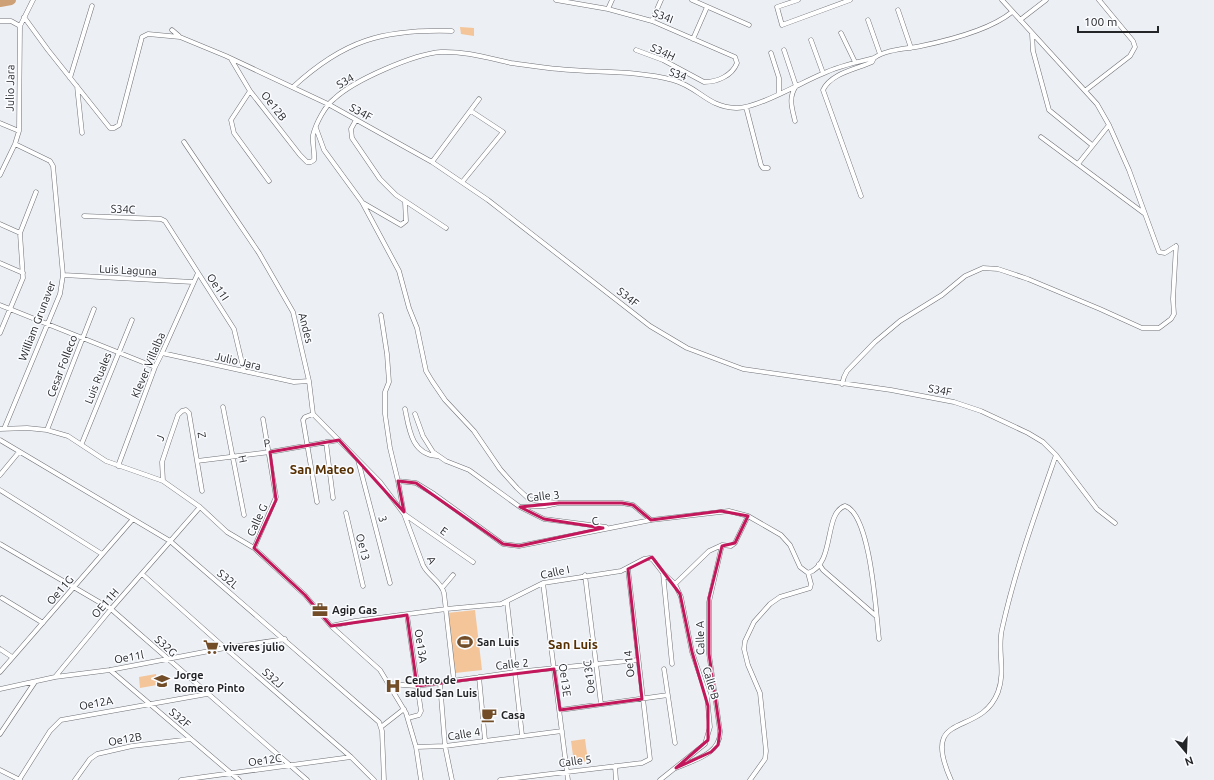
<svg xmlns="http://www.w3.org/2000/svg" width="1214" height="780" font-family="Ubuntu,sans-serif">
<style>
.green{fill:#f4c599}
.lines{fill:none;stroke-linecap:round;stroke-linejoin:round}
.river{stroke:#cea075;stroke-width:10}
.street-casing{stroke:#6f7176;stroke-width:5}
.street{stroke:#fff;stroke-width:4}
.marked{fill:none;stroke:#c2185b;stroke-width:3;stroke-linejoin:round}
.labels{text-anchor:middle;stroke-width:3;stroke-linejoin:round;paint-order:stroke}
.street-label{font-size:11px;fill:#242527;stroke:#fafcff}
.poi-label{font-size:11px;font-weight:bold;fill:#242527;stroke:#fafcff;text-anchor:start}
.quarter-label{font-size:13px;font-weight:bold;fill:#562f00;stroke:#fafcff}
</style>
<rect width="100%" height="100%" fill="#eceff4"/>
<path class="green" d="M 460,27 L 474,28 L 474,36 L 461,34 Z
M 475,610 L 482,670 L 455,673 L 447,613 Z
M 156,674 L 157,685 L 140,688 L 139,677 Z
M 585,739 L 588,761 L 574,763 L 571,741 Z"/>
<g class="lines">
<path class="river" d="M 0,2 L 11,0"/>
<defs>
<path id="street" d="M 556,0 L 608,9 L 652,21 L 735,57 L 737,63 C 732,76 717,82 704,82 L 663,60 L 636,50
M 692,0 L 749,25
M 798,0 L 777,7 L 782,25 L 850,0
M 1002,0 L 1097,104 L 1109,125 L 1129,170 L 1159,252 L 1165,253 L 1176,246
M 608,9 L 612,0
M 898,10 L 911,48
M 24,17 L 48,50 L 110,128 L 114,128 L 119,125 L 142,37 L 148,34 L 180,37 L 226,56 L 328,104 L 432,162 L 488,200 L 650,326 L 687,348 L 743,369 L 891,390 L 954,402 L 981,411 L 1028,433 L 1043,442 L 1056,455 L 1097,509 L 1115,523
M 868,20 L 880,54
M 1020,20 L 1046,0
M 0,21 L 11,21 L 20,26
M 652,21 L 661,0
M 172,30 L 179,36
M 841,33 L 855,62
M 1032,34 L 1033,51 L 1049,110 L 1092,145
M 693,39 L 707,7
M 811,40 L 823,73
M 784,50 L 796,86 C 788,98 792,108 795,121
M 771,53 L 779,78 L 779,94
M 231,59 L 250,91 L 300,155 L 307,162 L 311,162 L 314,160 C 315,152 312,143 313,135 C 316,123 325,106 334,99 C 354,80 414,54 441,52 C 465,51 488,58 511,63 C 526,65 543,68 559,69 C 596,73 636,70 673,80 C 699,87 707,107 736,108 C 756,109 802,82 822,74 C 838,66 857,62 874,58 C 887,49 906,49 921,46 C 950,40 990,30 1012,12
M 70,78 L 92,6
M 77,86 L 82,133
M 293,87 C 344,40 383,29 452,31
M 1086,90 L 1130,56 L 1135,47 L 1133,41 L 1099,0
M 250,91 L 231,120 L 234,133 L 269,181
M 746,107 L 761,165 L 763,168 L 768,168
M 356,120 L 351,129 L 352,138 L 380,179 L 396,195 L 446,228
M 0,123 L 19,131
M 316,128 L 324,150 L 362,202 L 399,271 L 409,308 L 417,328 L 426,371 L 432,381 L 445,400 L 474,431 L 500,469 L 517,488 L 530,500 L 559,503
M 1041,137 L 1145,214
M 184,142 L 259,253 L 293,312 L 309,381 L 313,414 L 380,482 L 404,514 L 473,562
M 432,162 L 479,99
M 1078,164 L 1109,125
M 0,175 L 15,144 L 19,131 L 20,26 L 33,0
M 463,181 L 503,132 L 471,111
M 861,196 L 823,90 C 831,73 857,69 872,62 L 874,58
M 363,203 L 401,225 L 406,221 L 405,202
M 84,216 L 161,219 L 165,221 L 234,329 L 244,371
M 0,224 L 20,233
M 0,263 L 23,273
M 63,275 L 193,282
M 0,305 L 155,367
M 381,315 L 387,354 L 389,382 L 385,392 L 385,414 L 390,448 L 398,481
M 0,333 L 23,278 L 20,233 L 36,192
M 162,353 L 294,382 L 309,381
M 842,384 L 844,377 L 847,371 L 875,342 L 900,321 L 942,295 L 965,276 L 983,268 L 998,269 L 1028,279 L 1100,309 L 1142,328 L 1159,328 L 1171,319 L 1174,314 L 1173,299 L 1176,246
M 223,407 L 244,515
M 405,409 C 409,428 411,454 437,456
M 313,414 L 305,417 L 303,420 L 317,502
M 415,414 L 423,436 L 433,452 L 446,461 L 469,470 L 520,507 L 545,506 L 559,503 L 622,503 L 633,505 L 651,520
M 0,429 L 27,428 L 47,430 L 68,436 L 106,461 L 163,481 L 200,507 L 227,532 L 254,548 L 305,595 L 331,626 L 380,670 L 406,713 L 416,747 L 421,780
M 4,429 L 60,294 L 63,275 L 53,166 L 50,161 L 15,144
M 47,430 L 94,309
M 0,440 L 170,541 L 379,722 L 382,731 L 384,780
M 326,442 L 333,498
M 82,443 L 132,320
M 358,460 L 390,583
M 197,461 L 270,452 L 339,440
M 118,466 L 155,367 L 162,353 L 198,273
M 0,475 L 19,452
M 163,481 L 162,462 L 169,441 L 178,415 L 182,411 L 186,410 L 189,413 L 202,491
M 0,490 L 102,554
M 520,507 L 544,519 L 606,527
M 346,513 L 363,586
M 0,544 L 111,609 L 307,780
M 722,545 L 731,546 L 735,543 L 748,516
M 254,548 L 276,497 L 263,419
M 819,564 L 823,570 L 876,616
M 142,574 L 225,648 L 351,757 L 374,780
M 585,575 L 601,704
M 543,583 L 568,780
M 675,584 L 709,551 L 722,545 L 709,602 L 709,654 L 720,731 C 721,754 694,760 676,768
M 442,588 L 453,575
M 2,598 L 43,623
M 507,602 L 522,735
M 407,615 L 421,711 L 419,715 L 408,718
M 331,626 L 355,621 L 446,609 L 501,604 L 543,583 L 621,571 L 644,559 L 650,558 L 653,560 L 663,573 L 672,664
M 0,649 L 12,657
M 664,669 L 675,743
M 110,670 L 239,780
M 0,672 L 133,519
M 55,677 L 111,609 L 200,507
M 479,677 L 485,740
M 454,681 L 444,593 C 441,581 428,576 423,565 L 404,514 L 398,481 L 416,483 L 434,494 L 503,544 L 519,546 L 651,520 L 729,511 L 748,516 L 781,535 L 790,545 L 800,567 L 808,573 C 836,564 823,513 845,506 C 871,514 876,614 879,639
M 440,683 L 445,746 L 452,780
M 389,684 L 417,686 L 515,672 L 638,660
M 0,689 L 55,677 L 110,670 L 225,648 L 285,639
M 560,710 L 668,695
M 381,727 L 404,709
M 0,734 L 35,682
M 416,747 L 445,746 L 562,731
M 615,766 L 616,780
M 0,770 L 20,780
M 19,780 L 50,731 L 61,720 L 207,694
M 75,780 L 90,759 L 97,754 L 132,746 L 191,739
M 181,780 L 351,757
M 500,780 L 642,763 L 650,759 L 628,569
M 660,780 L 705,744 L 710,727 L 707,696 L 692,652 L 681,597 L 675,584 L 663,573
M 750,780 L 765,759 L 766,751 L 760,693 L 748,665 L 744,649 L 745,641 L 754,622 L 770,604 L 780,597 L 810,588 L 811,584 L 808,573
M 951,780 C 919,708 980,739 998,692 C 1006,671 997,650 1002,629 C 1015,570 1036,512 1056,455"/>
</defs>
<use href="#street" class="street-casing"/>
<use href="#street" class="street"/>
</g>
<path class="marked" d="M 339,440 L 404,512 L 398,481 L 416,483 L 503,544 L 519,546 L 603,528 L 544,519 L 520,507 L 559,503 L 622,503 L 633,505 L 651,520 L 721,511 L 748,516 L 735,543 L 722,546 L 709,598 L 709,654 L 720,731 L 718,745 L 711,752 L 676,768 L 708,740 L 708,706 L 692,652 L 680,594 L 652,557 L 628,569 L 642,699 L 560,710 L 554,669 L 417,686 L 407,615 L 331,626 L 305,595 L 254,548 L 276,500 L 270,452 Z"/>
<defs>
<symbol id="office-bare" viewBox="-9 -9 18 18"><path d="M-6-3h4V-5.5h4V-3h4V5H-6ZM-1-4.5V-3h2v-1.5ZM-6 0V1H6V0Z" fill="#724d28" stroke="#fafcff" stroke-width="2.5" paint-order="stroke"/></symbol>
<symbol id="stadium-bare" viewBox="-9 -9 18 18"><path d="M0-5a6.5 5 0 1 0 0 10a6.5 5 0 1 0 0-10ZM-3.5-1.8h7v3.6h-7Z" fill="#724d28" stroke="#fafcff" stroke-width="2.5" paint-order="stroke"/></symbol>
<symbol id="supermarket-bare" viewBox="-9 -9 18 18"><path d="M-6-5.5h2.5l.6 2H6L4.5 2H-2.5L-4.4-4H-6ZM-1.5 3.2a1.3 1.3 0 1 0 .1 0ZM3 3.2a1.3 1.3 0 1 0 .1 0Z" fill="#724d28" stroke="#fafcff" stroke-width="2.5" paint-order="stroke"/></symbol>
<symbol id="school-bare" viewBox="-9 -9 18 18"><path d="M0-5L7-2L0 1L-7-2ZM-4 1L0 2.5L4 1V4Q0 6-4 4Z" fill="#724d28" stroke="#fafcff" stroke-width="2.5" paint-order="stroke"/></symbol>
<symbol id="hospital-bare" viewBox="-9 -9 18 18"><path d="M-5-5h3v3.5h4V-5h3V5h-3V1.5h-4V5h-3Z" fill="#724d28" stroke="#fafcff" stroke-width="2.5" paint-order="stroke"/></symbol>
<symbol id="cafe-bare" viewBox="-9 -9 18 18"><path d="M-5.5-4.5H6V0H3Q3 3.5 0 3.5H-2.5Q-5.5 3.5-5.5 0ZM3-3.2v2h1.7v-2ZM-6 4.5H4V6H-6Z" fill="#724d28" stroke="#fafcff" stroke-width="2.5" paint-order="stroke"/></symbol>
</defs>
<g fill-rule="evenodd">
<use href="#office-bare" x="309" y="599" width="22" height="22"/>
<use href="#stadium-bare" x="454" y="631" width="22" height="22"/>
<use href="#supermarket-bare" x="200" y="636" width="22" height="22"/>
<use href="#school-bare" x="151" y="670" width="22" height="22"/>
<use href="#hospital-bare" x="382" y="675" width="22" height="22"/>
<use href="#cafe-bare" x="478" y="704" width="22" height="22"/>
</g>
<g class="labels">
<g class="street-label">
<text transform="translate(663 16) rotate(21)" y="4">S34I</text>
<text transform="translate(663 52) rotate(25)" y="4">S34H</text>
<text transform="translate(678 74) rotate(18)" y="4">S34</text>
<text transform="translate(345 81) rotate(-30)" y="4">S34</text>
<text transform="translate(10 88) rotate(-89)" y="4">Julio Jara</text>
<text transform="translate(274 106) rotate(52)" y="4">Oe12B</text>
<text transform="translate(361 112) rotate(29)" y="4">S34F</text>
<text transform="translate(123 209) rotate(2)" y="4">S34C</text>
<text transform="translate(128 270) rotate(3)" y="4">Luis Laguna</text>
<text transform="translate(218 287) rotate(56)" y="4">Oe11I</text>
<text transform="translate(628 297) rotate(38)" y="4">S34F</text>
<text transform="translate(37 321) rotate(-69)" y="4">William Grunaver</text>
<text transform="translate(306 328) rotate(76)" y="4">Andes</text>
<text transform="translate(238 361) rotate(13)" y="4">Julio Jara</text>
<text transform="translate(148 365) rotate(-67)" y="4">Klever Villalba</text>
<text transform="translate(62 366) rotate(-69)" y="4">Cesar Folleco</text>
<text transform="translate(98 378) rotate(-68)" y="4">Luis Ruales</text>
<text transform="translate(940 390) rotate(11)" y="4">S34F</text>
<text transform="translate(202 435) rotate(81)" y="4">Z</text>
<text transform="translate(160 438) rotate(-71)" y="4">J</text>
<text transform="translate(267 443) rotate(-8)" y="4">P</text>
<text transform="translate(243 459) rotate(79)" y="4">H</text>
<text transform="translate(543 496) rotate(-6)" y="4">Calle 3</text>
<text transform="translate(383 519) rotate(75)" y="4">3</text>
<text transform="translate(257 520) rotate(-65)" y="4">Calle G</text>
<text transform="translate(595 521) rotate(-11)" y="4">C</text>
<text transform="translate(444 531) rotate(35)" y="4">E</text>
<text transform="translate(363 547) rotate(76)" y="4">Oe13</text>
<text transform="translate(432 560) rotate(65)" y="4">A</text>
<text transform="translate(555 572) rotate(-12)" y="4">Calle I</text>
<text transform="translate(228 579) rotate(40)" y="4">S32L</text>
<text transform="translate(60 590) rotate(-49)" y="4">Oe11G</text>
<text transform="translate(105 603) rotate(-49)" y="4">OE11H</text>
<text transform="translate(700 638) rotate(-91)" y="4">Calle A</text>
<text transform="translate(166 646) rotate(42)" y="4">S32G</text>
<text transform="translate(421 646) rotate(81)" y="4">Oe13A</text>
<text transform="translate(129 657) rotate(-10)" y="4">Oe11l</text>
<text transform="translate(512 664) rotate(-6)" y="4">Calle 2</text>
<text transform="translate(629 664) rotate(-96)" y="4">Oe14</text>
<text transform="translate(589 677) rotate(-97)" y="4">Oe13C</text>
<text transform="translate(273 678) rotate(41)" y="4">S32J</text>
<text transform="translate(565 680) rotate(82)" y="4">Oe13E</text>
<text transform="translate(711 683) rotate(74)" y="4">Calle B</text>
<text transform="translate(96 703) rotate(-10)" y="4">Oe12A</text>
<text transform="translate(180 718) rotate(40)" y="4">S32F</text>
<text transform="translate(464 734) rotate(-9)" y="4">Calle 4</text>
<text transform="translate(125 739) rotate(-10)" y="4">Oe12B</text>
<text transform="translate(265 760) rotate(-8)" y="4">Oe12C</text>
<text transform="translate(575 761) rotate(-7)" y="4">Calle 5</text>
</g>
<g class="poi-label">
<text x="332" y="614">Agip Gas</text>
<text x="477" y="646">San Luis</text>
<text x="223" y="651">viveres julio</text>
<text x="174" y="679">Jorge<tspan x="174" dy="13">Romero Pinto</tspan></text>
<text x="405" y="684">Centro de<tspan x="405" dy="13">salud San Luis</tspan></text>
<text x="501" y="719">Casa</text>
</g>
<g class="quarter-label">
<text x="322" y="474">San Mateo</text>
<text x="573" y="649">San Luis</text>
</g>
</g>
<g transform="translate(1186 752) rotate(161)" stroke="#fafcff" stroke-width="3" paint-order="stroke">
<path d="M0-3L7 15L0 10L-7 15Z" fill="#242527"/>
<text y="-6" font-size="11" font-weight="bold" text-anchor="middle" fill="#242527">N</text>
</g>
<path d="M1078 26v6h80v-6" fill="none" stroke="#242527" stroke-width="2"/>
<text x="1084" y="26" font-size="12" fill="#242527" stroke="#fafcff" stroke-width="3" paint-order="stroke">100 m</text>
</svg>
